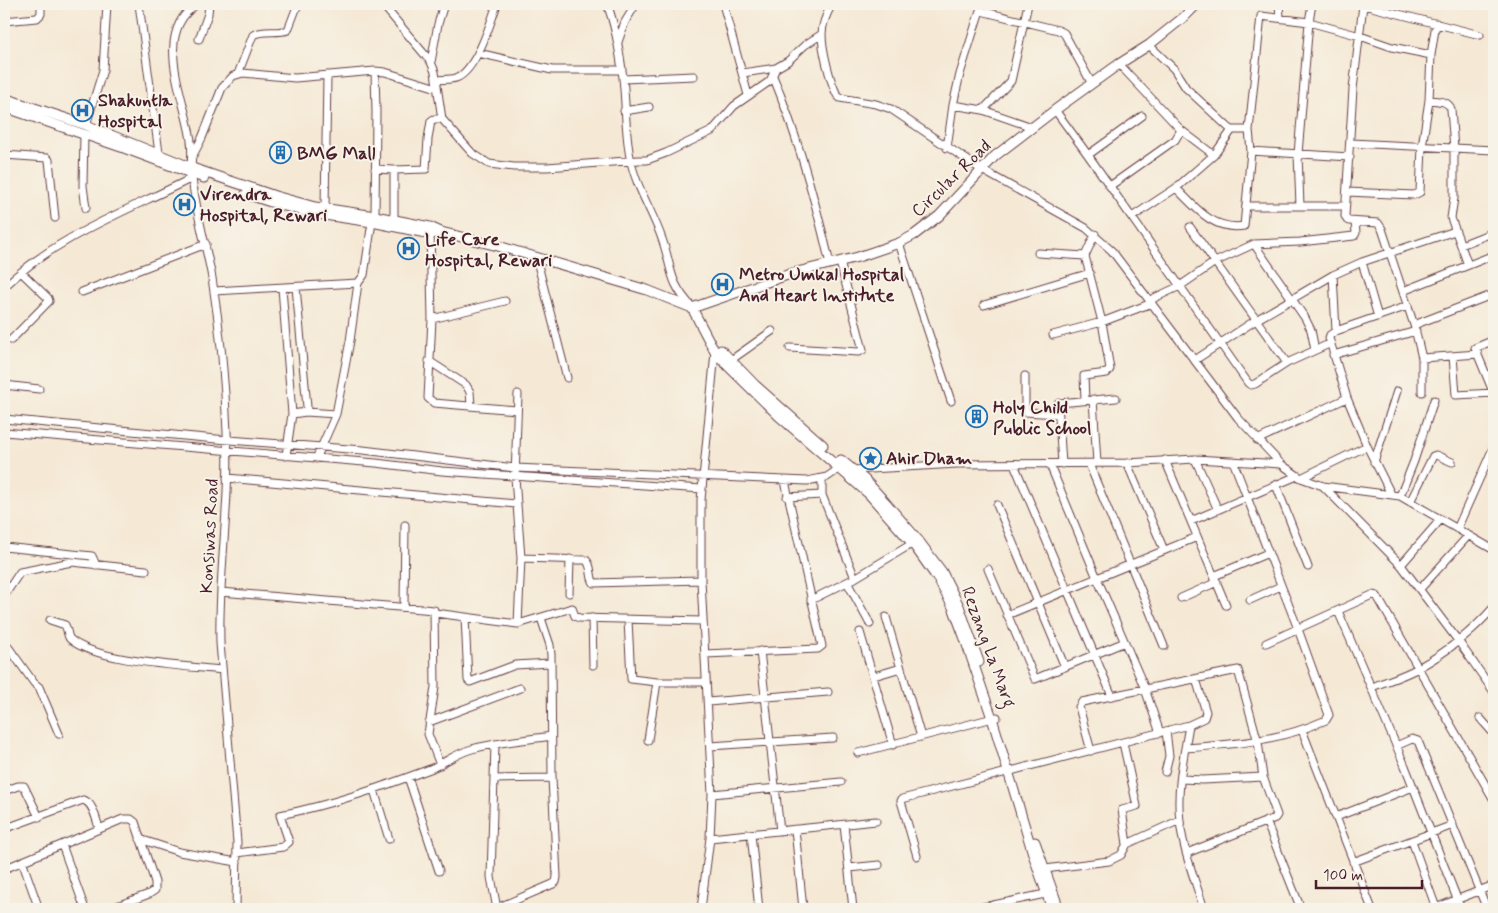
<svg xmlns="http://www.w3.org/2000/svg" width="1498" height="913" font-family="Mynerve,sans-serif">
<style>
.lines{fill:none;stroke-linecap:round;stroke-linejoin:round}
.minor-casing{stroke:#643d44;stroke-width:9}
.major-casing{stroke:#643d44;stroke-width:11}
.minor{stroke:#fff;stroke-width:7}
.major{stroke:#fff;stroke-width:9}
.labels{text-anchor:middle;stroke-width:4;stroke-linejoin:round;paint-order:stroke}
.poi-label{font-size:18px;font-weight:bold;fill:#4a1f2b;stroke:#f7f3e8;text-anchor:start}
.street-label{font-size:18px;fill:#4a1f2b;stroke:#f7f3e8}
</style>
<rect width="100%" height="100%" fill="#f7f3e8"/>
<filter id="ink" filterUnits="userSpaceOnUse"><feTurbulence type="fractalNoise" baseFrequency=".02" numOctaves="2"/><feDisplacementMap in="SourceGraphic" scale="10" xChannelSelector="R" yChannelSelector="G"/><feConvolveMatrix kernelMatrix="1 2 1 2 8 2 1 2 1" color-interpolation-filters="sRGB"/></filter>
<filter id="wash" filterUnits="userSpaceOnUse"><feTurbulence type="fractalNoise" baseFrequency=".0096" numOctaves="4" result="noise"/><feDisplacementMap in="SourceGraphic" scale="20" xChannelSelector="R" yChannelSelector="G"/><feGaussianBlur stdDeviation="1.12" result="paint"/><feColorMatrix in="noise" values="0 0 0 0 0 0 0 0 0 0 0 0 0 0 0 0 0 1.4 0 .05"/><feComposite in="paint" operator="in"/></filter>
<g filter="url(#wash)">
<rect width="100%" height="100%" fill="#f5e9d5"/>
</g>
<g filter="url(#ink)">
<g class="lines">
<defs>
<path id="minor" d="M 139,4 L 159,153
M 197,4 C 151,34 186,99 191,141 C 193,153 190,166 192,178 C 196,212 206,245 212,278 C 220,328 225,381 227,432 C 231,502 218,573 220,643 L 237,842 L 236,909
M 382,4 L 431,62 L 435,72 L 442,119 L 472,153 L 489,164 L 514,167 L 547,167 L 639,160 L 647,160 L 666,153 L 712,131 L 734,106 L 770,81 L 776,68 L 788,61 L 805,45 L 822,34
M 607,4 C 616,27 620,53 623,78 C 626,105 625,131 630,157 C 635,186 653,212 662,239 C 673,269 667,280 692,307
M 723,4 L 748,95
M 832,4 C 827,13 822,23 822,34 C 822,50 830,81 837,95 L 840,98 L 876,104 L 891,109 L 982,170 L 1086,228 L 1112,251 L 1238,418 L 1281,464 L 1301,478 L 1323,486 L 1400,496 L 1494,550
M 1279,4 L 1280,17
M 1360,4 L 1480,35
M 1363,5 L 1353,89 L 1345,216 L 1347,220 L 1349,221 L 1378,223 L 1382,229 L 1414,325 L 1422,358 L 1422,392
M 981,11 L 1058,30 L 1064,33 L 1092,84
M 4,21 L 37,18 L 41,14 L 41,4
M 199,39 L 208,14 L 209,4
M 618,42 L 625,22 L 636,4
M 1149,45 L 1174,69 L 1186,88 L 1228,127 L 1232,130 L 1249,130
M 478,53 L 552,70 L 621,70
M 431,62 L 438,24 L 444,4
M 1119,64 L 1181,130 L 1214,155
M 375,71 L 376,112 L 375,216
M 743,73 L 776,68
M 238,74 L 253,35 C 263,29 277,34 288,30 L 298,4
M 773,76 C 798,137 815,199 830,264
M 623,79 L 694,76
M 436,80 C 442,79 450,80 456,78 C 476,71 491,22 497,4
M 1429,100 C 1437,101 1448,100 1451,109 L 1454,149 L 1454,198 L 1451,218 L 1468,265
M 953,105 L 983,110 L 1032,127
M 983,110 L 1011,81 L 1028,4
M 1055,110 L 1088,155 L 1248,383 L 1251,385 L 1255,384 L 1287,363 L 1329,344
M 624,111 L 649,107
M 86,125 L 103,70 L 107,4
M 84,134 L 83,186 L 86,208
M 1351,143 L 1494,150
M 947,148 L 953,105 L 960,74 L 982,4
M 1251,151 L 1350,157
M 4,155 L 47,158 L 49,160 L 55,218
M 1088,155 L 1142,116
M 192,157 L 202,138 L 222,88 L 233,76 L 243,73 L 295,78 L 375,71 L 385,72 L 437,88
M 375,169 L 394,170
M 1110,186 L 1175,140 L 1181,130
M 1176,188 C 1196,208 1213,231 1244,226 L 1251,151 L 1249,130 L 1261,16 L 1309,22 L 1360,36 L 1392,47 L 1431,55
M 1347,192 L 1414,195 L 1420,192 L 1422,147 L 1429,100 L 1431,55 L 1436,23
M 1247,206 L 1345,206
M 1300,206 L 1298,154 L 1309,22 L 1312,4
M 325,209 L 327,75
M 1132,217 L 1176,188 L 1214,155 L 1232,130
M 394,219 L 394,170 L 426,169 L 428,139 L 431,121 L 434,119 L 442,119
M 1190,227 L 1287,363
M 430,230 L 432,319 L 428,398 L 434,403 L 517,410
M 899,243 L 951,401
M 1254,244 L 1305,318 L 1311,330 L 1315,350
M 1461,245 L 1494,232
M 1038,253 L 1085,256
M 536,257 L 567,378
M 1362,262 L 1378,317
M 1333,275 L 1336,331
M 4,287 C 57,236 127,211 192,178
M 282,288 L 292,414 L 286,456
M 214,291 L 358,283 L 364,275 L 372,222
M 1403,291 L 1494,255
M 82,292 L 206,244
M 1150,300 L 1180,286 L 1215,262 L 1254,244 L 1300,242 L 1354,236 L 1356,233 L 1355,222
M 984,305 L 1090,273
M 432,319 L 505,301
M 1414,325 L 1494,294
M 1053,335 L 1102,322 L 1152,303
M 11,340 L 49,301 L 48,298 L 21,272
M 1494,340 L 1475,348 L 1494,394
M 790,348 L 859,352 L 863,350 L 840,262
M 1333,355 L 1416,331
M 1453,356 L 1456,395 L 1494,393
M 1422,358 L 1478,354
M 731,360 L 772,331
M 1195,360 L 1256,320 L 1333,275 L 1362,262 L 1455,231
M 429,361 L 466,385 L 470,392 L 471,405
M 1025,376 L 1025,412 L 1058,414
M 4,385 L 39,389
M 518,394 L 515,477 L 521,558 L 518,624
M 1093,399 L 1097,463
M 1085,400 L 1084,376 L 1107,373 L 1110,369 L 1102,322 L 1085,256 L 1095,234
M 306,412 L 336,414
M 292,414 L 306,412 L 307,407 L 296,287
M 4,419 L 216,439 L 363,450 L 515,468 L 807,481 L 827,477 L 843,466
M 4,432 L 376,463 L 442,471 L 702,489
M 1257,440 L 1347,398
M 316,459 L 336,414 L 350,341 L 358,283
M 1195,459 L 1218,510
M 1165,460 L 1226,605
M 1374,462 L 1397,391
M 1127,463 L 1164,550
M 1014,464 L 1112,696
M 1062,464 L 1058,403 L 1116,398
M 1089,464 L 1164,646
M 1050,465 L 1097,578 L 1145,689 L 1160,733
M 853,470 L 957,464 L 1127,463 L 1195,459 L 1281,464
M 227,478 L 517,504
M 1301,478 L 1367,446
M 1276,485 L 1308,567
M 1323,486 L 1401,565 L 1459,642 L 1494,692
M 1391,494 L 1367,446 L 1347,398 L 1329,338 L 1330,335 L 1336,331 L 1408,306
M 822,495 L 822,479
M 1400,496 L 1414,461 L 1434,400
M 787,497 L 822,495 L 855,578
M 1410,502 L 1433,456 L 1436,455 L 1452,462
M 997,505 L 1065,667
M 1191,521 L 1297,476
M 1457,529 L 1494,446
M 4,547 L 92,556 L 96,565
M 521,558 L 586,560 C 593,566 589,576 594,583 L 701,580
M 1401,565 L 1441,519
M 988,569 L 1035,679 L 1125,642
M 1214,576 L 1268,553
M 847,582 L 870,624
M 1420,589 L 1468,536
M 221,592 L 434,610 L 435,687 L 428,734 L 440,765
M 569,593 L 570,559
M 4,596 L 20,572 L 72,562 L 146,570
M 1181,598 L 1217,582
M 811,600 L 855,578 L 915,542
M 1250,600 L 1281,586
M 404,606 L 405,525
M 1338,611 L 1405,766 L 1461,909
M 435,613 L 518,624 L 572,608 L 575,616 L 579,618 L 703,621
M 1007,615 L 1197,537
M 465,617 L 468,680 L 470,682 L 515,665 L 550,663
M 886,617 L 921,737
M 592,618 L 593,665
M 50,620 L 65,625 C 68,630 67,636 70,639 C 95,662 187,666 222,670
M 628,620 L 631,679 L 657,682 L 706,682
M 860,632 L 893,745
M 4,641 L 34,683 L 39,687 L 59,734
M 1266,643 L 1372,595 L 1377,596 L 1494,800
M 760,651 L 780,831
M 705,654 L 818,649 L 822,646 L 785,481
M 874,676 L 901,668
M 1372,687 C 1387,681 1404,676 1418,668 C 1447,652 1472,632 1494,607
M 708,702 L 828,692
M 1480,718 L 1494,734
M 429,722 L 520,688
M 1189,725 C 1184,756 1176,789 1180,821 C 1183,851 1195,880 1204,909
M 1302,730 L 1372,909
M 648,740 L 657,682
M 1123,743 L 1137,806 L 1122,810 L 1127,844
M 495,744 L 491,877 L 497,909
M 710,746 L 833,738
M 1396,746 L 1412,739 L 1418,741 L 1487,909
M 1186,748 C 1237,744 1279,741 1326,720 L 1329,715 L 1298,629 L 1233,461
M 1091,751 L 1079,707 L 1082,702 L 1238,670 L 1258,742 L 1263,777 L 1277,815 L 1275,818 L 1187,853
M 858,753 L 997,717
M 1165,772 L 1169,756 L 1166,731
M 408,777 L 439,871
M 494,779 L 552,778
M 1181,779 L 1203,780 L 1263,777
M 374,790 L 389,839
M 4,791 L 18,786 L 24,786 L 39,817
M 712,794 L 841,782
M 1336,817 L 1413,787
M 1266,821 L 1301,909
M 844,825 L 853,909
M 4,829 L 83,800 C 93,802 96,819 99,828
M 795,829 L 803,909
M 751,834 L 759,909
M 710,838 L 876,821
M 140,839 L 179,852 L 237,862
M 1412,841 L 1435,905 L 1438,907 L 1494,885
M 62,845 L 85,909
M 237,853 L 283,847 L 289,842 L 280,815 C 334,804 379,788 430,769 C 444,763 457,753 472,749 C 497,742 525,740 551,736
M 917,856 L 901,801 L 902,799 L 1189,725 L 1204,718 L 1206,712 L 1196,679
M 22,861 L 39,909
M 1353,862 L 1453,825
M 849,868 L 879,865
M 4,869 L 123,819 L 131,819 L 135,822 L 155,882 L 155,890 L 149,894 L 109,909
M 1045,869 L 1109,861 L 1121,855 L 1127,844 L 1180,820
M 497,908 L 553,884 L 556,882 L 557,877 L 552,778 L 551,655 L 550,645 L 541,618
M 701,909 L 710,838 L 712,794 L 701,580 L 701,500 L 715,352
M 974,909 L 1050,893"/>
<path id="major" d="M 4,98 L 86,125 L 195,169 L 275,196 L 315,207 L 375,216 L 430,227 L 441,232 L 498,246 L 647,290 L 692,308
M 4,107 L 124,148 L 204,178
M 246,194 L 277,204 L 311,213 L 372,222 L 431,234 L 441,232
M 692,308 L 715,352 L 726,364 L 779,416 L 869,494 L 913,544 L 938,579 L 953,607 L 964,636 L 992,718 L 1034,857 L 1052,909
M 692,308 L 793,273 L 858,257 L 899,243 L 914,235 L 939,216 L 995,156 L 1055,110 L 1119,64 L 1149,45 L 1184,17 L 1197,4
M 721,350 L 754,384 L 823,445
M 841,460 L 865,480 L 885,502 L 918,540 L 942,572 L 959,606 L 979,662
M 1035,842 L 1059,909"/>
</defs>
<use href="#minor" class="minor-casing"/>
<use href="#major" class="major-casing"/>
<use href="#minor" class="minor"/>
<use href="#major" class="major"/>
</g>
</g>
<defs>
<symbol id="hospital-ring" viewBox="-11 -11 22 22"><circle r="9.5" fill="#f7f3e8" stroke="#1f6fb2" stroke-width="1.5"/><path d="M-5-5h3v3.5h4V-5h3V5h-3V1.5h-4V5h-3Z" fill="#1f6fb2"/></symbol>
<symbol id="building-ring" viewBox="-11 -11 22 22"><circle r="9.5" fill="#f7f3e8" stroke="#1f6fb2" stroke-width="1.5"/><path d="M-4-6H4V6H1V3H-1V6H-4ZM-2.5-4.3h1.7v1.8h-1.7ZM.8-4.3h1.7v1.8H.8ZM-2.5-1h1.7V.8h-1.7ZM.8-1h1.7V.8H.8Z" fill="#1f6fb2"/></symbol>
<symbol id="sight-ring" viewBox="-11 -11 22 22"><circle r="9.5" fill="#f7f3e8" stroke="#1f6fb2" stroke-width="1.5"/><path d="M0-6L1.8-2.2L6-1.7L2.9 1.2L3.7 5.4L0 3.3L-3.7 5.4L-2.9 1.2L-6-1.7L-1.8-2.2Z" fill="#1f6fb2"/></symbol>
</defs>
<g fill-rule="evenodd">
<use href="#hospital-ring" x="70" y="98" width="25" height="25"/>
<use href="#building-ring" x="268" y="140" width="25" height="25"/>
<use href="#hospital-ring" x="172" y="192" width="25" height="25"/>
<use href="#hospital-ring" x="396" y="236" width="25" height="25"/>
<use href="#hospital-ring" x="710" y="272" width="25" height="25"/>
<use href="#building-ring" x="964" y="404" width="25" height="25"/>
<use href="#sight-ring" x="858" y="446" width="25" height="25"/>
</g>
<g class="labels">
<g class="poi-label">
<text x="98" y="106">Shakuntla<tspan x="98" dy="21">Hospital</tspan></text>
<text x="297" y="159">BMG Mall</text>
<text x="200" y="200">Virendra<tspan x="200" dy="21">Hospital, Rewari</tspan></text>
<text x="425" y="245">Life Care<tspan x="425" dy="21">Hospital, Rewari</tspan></text>
<text x="739" y="280">Metro Umkal Hospital<tspan x="739" dy="21">And Heart Institute</tspan></text>
<text x="993" y="413">Holy Child<tspan x="993" dy="21">Public School</tspan></text>
<text x="886" y="464">Ahir Dham</text>
</g>
<g class="street-label">
<text transform="translate(951 178) rotate(-44)" y="6">Circular Road</text>
<text transform="translate(209 536) rotate(-87)" y="6">Konsiwas Road</text>
<text transform="translate(989 647) rotate(70)" y="6">Rezang La Marg</text>
</g>
</g>
<rect width="1498" height="913" fill="none" stroke="#f7f3e8" stroke-width="20"/>
<path d="M1316 880v8h106v-8" fill="none" stroke="#4a1f2b" stroke-width="2.5"/>
<text x="1323" y="880" font-size="15" fill="#4a1f2b" stroke="#f7f3e8" stroke-width="4" paint-order="stroke">100 m</text>
</svg>
